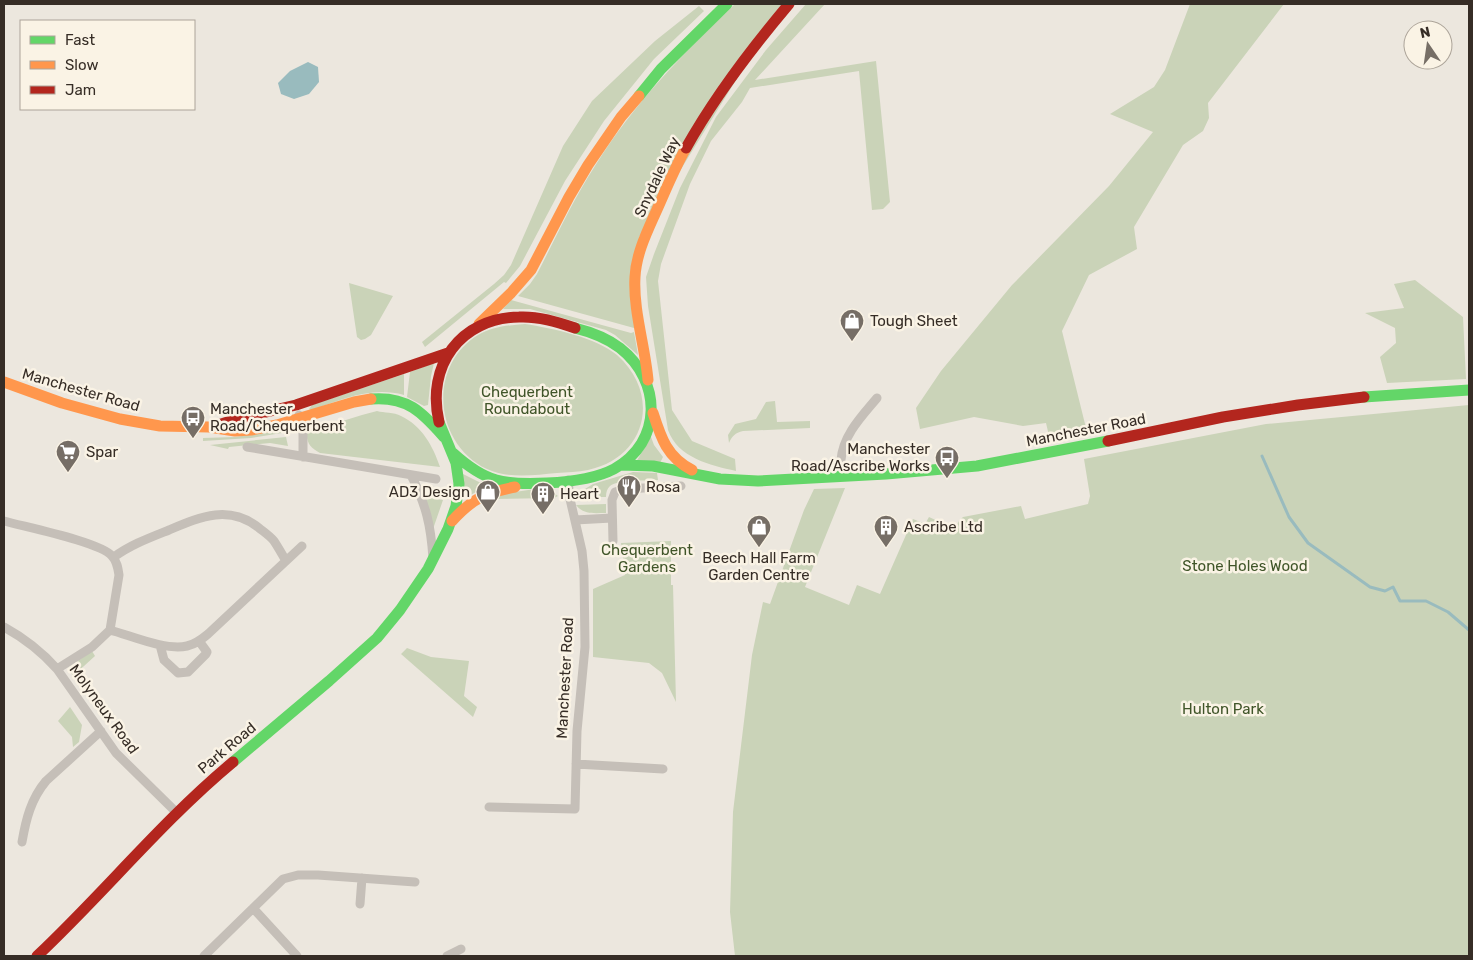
<svg xmlns="http://www.w3.org/2000/svg" width="1473" height="960" font-family="Rubik,sans-serif">
<style>
.green{fill:#cad3b8}
.water{fill:#99bbbe}
.lines{fill:none;stroke-linecap:round;stroke-linejoin:round}
.stream{stroke:#99bbbe;stroke-width:3}
.street{stroke:#c5bfb8;stroke-width:9}
.fast{stroke:#63d668;stroke-width:11}
.slow{stroke:#ff974d;stroke-width:11}
.jam{stroke:#b3261e;stroke-width:11}
.labels{text-anchor:middle;stroke-width:5;stroke-linejoin:round;paint-order:stroke}
.street-label{font-size:15px;fill:#362d26;stroke:#faf3e5}
.poi-label{font-size:15px;fill:#362d26;stroke:#faf3e5;text-anchor:start}
.park-label{font-size:15px;fill:#405529;stroke:#faf3e5}
</style>
<rect width="100%" height="100%" fill="#ece7de"/>
<path class="green" d="M 735,4 L 783,4 L 639,237 L 634,328 L 518,296 L 530,284 L 537,274 C 556,237 573,200 595,166 C 633,105 683,53 735,4 Z
M 806,4 L 825,4 L 755,80 L 876,61 L 890,202 L 883,209 L 872,210 L 859,71 L 750,88 L 742,102 L 711,141 L 690,184 L 661,264 L 658,281 L 672,410 L 692,441 L 735,459 L 736,471 C 710,465 678,458 668,430 L 648,306 L 646,277 L 654,254 L 680,188 L 716,117 L 766,50 Z
M 1190,4 L 1284,4 L 1208,103 L 1209,118 L 1203,131 L 1183,145 L 1134,227 L 1137,249 L 1089,275 L 1062,331 L 1087,432 L 1050,440 L 1046,423 L 1023,426 L 974,417 L 920,429 L 916,408 L 941,371 L 1012,285 L 1109,186 L 1153,132 L 1110,114 L 1154,87 L 1165,70 Z
M 699,6 L 704,11 L 654,59 L 604,121 L 565,181 L 520,266 L 506,283 L 504,282 L 425,347 L 422,342 L 494,284 L 504,275 L 511,265 L 563,146 L 592,101 L 655,41 Z
M 1415,280 L 1463,317 L 1466,379 L 1387,383 L 1380,357 L 1396,343 L 1395,328 L 1365,313 L 1404,308 L 1394,284 Z
M 349,283 L 393,296 L 371,335 L 365,339 L 361,340 L 357,337 Z
M 511,300 L 631,333 L 634,332 L 638,355 L 615,335 L 606,330 L 530,309 L 503,309 Z
M 525,324 C 552,328 597,338 617,355 C 662,395 646,458 588,470 C 578,472 567,472 557,473 C 534,475 509,479 487,469 C 434,444 427,366 478,335 C 492,327 509,325 525,324 Z
M 434,363 L 431,376 L 428,405 L 424,406 L 407,397 L 410,372 Z
M 404,374 L 404,395 C 370,386 343,400 311,410 L 309,409 L 312,405 Z
M 775,401 L 777,422 L 810,421 L 810,428 L 743,431 C 735,433 732,436 729,443 L 728,435 L 735,424 L 756,419 L 766,402 Z
M 1469,405 L 1469,956 L 735,956 L 730,912 L 733,812 L 752,655 L 763,602 L 770,604 L 804,510 L 814,489 L 845,488 L 805,587 L 849,605 L 857,585 L 880,594 L 913,519 L 925,524 L 929,517 L 955,529 L 959,521 L 963,517 L 1021,506 L 1025,519 L 1088,504 L 1090,496 L 1084,459 L 1266,424 Z
M 377,411 C 384,413 394,412 401,416 C 422,426 433,446 440,467 L 320,453 C 311,448 306,443 307,432 L 362,415 Z
M 288,429 L 294,431 L 251,438 L 203,441 L 203,438 L 235,437 Z
M 286,437 L 288,446 L 270,443 L 229,447 L 228,449 L 210,445 Z
M 651,437 L 654,445 L 663,457 L 660,463 L 636,462 Z
M 633,472 L 657,473 L 658,480 C 646,481 619,479 610,486 C 607,489 606,492 606,497 L 595,497 L 584,493 L 585,489 L 593,484 Z
M 463,474 L 485,485 L 485,487 L 467,497 L 462,494 Z
M 542,488 L 551,491 L 558,496 L 554,498 L 488,499 L 501,494 Z
M 423,497 L 443,500 L 433,529 Z
M 606,504 L 606,513 C 594,513 584,515 576,505 Z
M 671,541 L 671,585 L 673,585 L 676,702 L 662,673 L 649,663 L 593,657 L 593,589 L 625,575 L 621,543 Z
M 407,648 L 431,657 L 469,661 L 464,696 L 477,707 L 473,717 L 401,654 Z
M 92,651 L 95,656 L 73,676 L 68,668 Z
M 70,707 L 82,725 L 79,742 L 73,747 L 72,737 L 58,721 Z"/>
<path class="water" d="M 308,62 L 318,67 L 319,82 L 309,94 L 294,99 L 281,94 L 278,83 L 290,71 Z"/>
<g class="lines">
<path class="stream" d="M 1262,456 L 1289,517 L 1308,543 L 1370,587 L 1385,591 L 1393,587 L 1400,601 L 1426,601 L 1448,612 L 1469,630"/>
<path class="street" d="M 299,415 L 303,431 L 303,457
M 247,447 L 436,479
M 411,475 C 426,505 431,525 433,559
M 842,476 C 842,471 841,465 841,460 C 843,435 862,416 877,398
M 575,520 L 612,518
M 4,521 C 25,527 100,542 112,556 C 117,561 118,568 119,575 L 110,630 L 92,647 L 57,669
M 613,541 L 612,500 L 615,492 L 625,489 L 681,486
M 114,557 C 130,545 149,538 169,530 C 200,517 229,504 259,528 C 264,532 270,536 274,541 C 278,547 282,554 286,561
M 4,627 C 24,638 42,652 57,669 L 116,753 L 177,813
M 110,630 C 132,636 166,651 187,646 C 196,644 202,639 208,634 L 302,546
M 160,645 L 164,660 L 178,673 L 188,672 L 206,654 L 207,652 L 199,641
M 576,764 L 663,769
M 489,807 L 575,809 L 577,731 L 585,647 L 584,571 L 582,551 L 570,499 L 568,480
M 22,842 C 26,819 31,799 46,781 L 101,731
M 360,904 L 362,878
M 253,908 L 297,956
M 204,956 L 283,879 L 298,875 L 318,875 L 415,882
M 447,956 L 461,949"/>
<path class="fast" d="M 639,96 L 661,69 L 727,4
M 1364,397 L 1469,390
M 371,399 C 407,396 422,412 444,437
M 453,453 C 486,483 504,485 547,483 C 569,482 595,479 614,469 C 663,442 662,381 620,348 C 607,338 591,332 575,328
M 621,465 L 653,466 L 720,479 L 758,481 L 886,474 L 977,466 L 1108,441
M 233,762 L 329,681 L 377,638 L 400,610 L 428,569 L 448,529 L 456,506 L 459,484 L 456,463 L 439,422"/>
<path class="slow" d="M 479,324 L 511,293 L 531,270 L 569,197 L 588,165 L 621,117 L 639,96
M 648,380 C 645,346 633,310 635,277 C 636,255 646,234 655,214 C 665,192 674,169 686,148
M 4,382 L 62,403 L 120,419 L 160,426 L 209,427 L 235,431 L 251,430 L 277,425 L 354,402 L 371,399
M 653,413 C 661,438 667,457 692,470
M 452,521 C 473,498 485,493 515,487"/>
<path class="jam" d="M 686,148 C 715,96 751,49 789,4
M 439,422 C 426,366 460,318 519,317 C 538,316 557,322 575,328
M 215,426 L 237,419 L 296,405 L 448,353
M 1108,441 L 1223,417 L 1298,405 L 1364,397
M 37,956 C 104,893 162,821 233,762"/>
</g>
<defs>
<symbol id="shop-pin" viewBox="-11 -11 22 30"><path d="M0 17L-7.5 6A9.5 9.5 0 1 1 7.5 6Z" fill="#766e66" stroke="#faf3e5"/><path d="M-5-2.5h2.3a2.7 3.5 0 0 1 5.4 0H5L5.5 6h-11ZM-1.5-2.5h3a1.5 2.3 0 0 0-3 0Z" fill="#fff"/></symbol>
<symbol id="bus-pin" viewBox="-11 -11 22 30"><path d="M0 17L-7.5 6A9.5 9.5 0 1 1 7.5 6Z" fill="#766e66" stroke="#faf3e5"/><path d="M-5-6H5V4H4V6H2V4H-2V6H-4V4H-5ZM-3.5-4V0h7V-4ZM-3.5 1.2v1.5H-2V1.2ZM2 1.2v1.5H3.5V1.2Z" fill="#fff"/></symbol>
<symbol id="supermarket-pin" viewBox="-11 -11 22 30"><path d="M0 17L-7.5 6A9.5 9.5 0 1 1 7.5 6Z" fill="#766e66" stroke="#faf3e5"/><path d="M-6-5.5h2.5l.6 2H6L4.5 2H-2.5L-4.4-4H-6ZM-1.5 3.2a1.3 1.3 0 1 0 .1 0ZM3 3.2a1.3 1.3 0 1 0 .1 0Z" fill="#fff"/></symbol>
<symbol id="restaurant-pin" viewBox="-11 -11 22 30"><path d="M0 17L-7.5 6A9.5 9.5 0 1 1 7.5 6Z" fill="#766e66" stroke="#faf3e5"/><path d="M-5-6h1v4h1v-4h1v4h1v-4h1v5L-1.5 .5V6h-2V.5L-5-1ZM5-6V6H3V1.5H1.5Q1.5-4 5-6Z" fill="#fff"/></symbol>
<symbol id="building-pin" viewBox="-11 -11 22 30"><path d="M0 17L-7.5 6A9.5 9.5 0 1 1 7.5 6Z" fill="#766e66" stroke="#faf3e5"/><path d="M-4-6H4V6H1V3H-1V6H-4ZM-2.5-4.3h1.7v1.8h-1.7ZM.8-4.3h1.7v1.8H.8ZM-2.5-1h1.7V.8h-1.7ZM.8-1h1.7V.8H.8Z" fill="#fff"/></symbol>
</defs>
<g fill-rule="evenodd">
<use href="#shop-pin" x="838" y="307" width="28" height="38"/>
<use href="#bus-pin" x="179" y="404" width="28" height="38"/>
<use href="#supermarket-pin" x="54" y="438" width="28" height="38"/>
<use href="#bus-pin" x="933" y="444" width="28" height="38"/>
<use href="#restaurant-pin" x="615" y="473" width="28" height="38"/>
<use href="#shop-pin" x="474" y="478" width="28" height="38"/>
<use href="#building-pin" x="529" y="480" width="28" height="38"/>
<use href="#shop-pin" x="745" y="513" width="28" height="38"/>
<use href="#building-pin" x="872" y="513" width="28" height="38"/>
</g>
<g class="labels">
<g class="street-label">
<text transform="translate(657 177) rotate(-65)" y="5">Snydale Way</text>
<text transform="translate(81 390) rotate(16)" y="5">Manchester Road</text>
<text transform="translate(1086 430) rotate(-11)" y="5">Manchester Road</text>
<text transform="translate(565 678) rotate(-87)" y="5">Manchester Road</text>
<text transform="translate(104 709) rotate(54)" y="5">Molyneux Road</text>
<text transform="translate(227 748) rotate(-40)" y="5">Park Road</text>
</g>
<g class="poi-label">
<text x="870" y="326">Tough Sheet</text>
<text x="210" y="414">Manchester<tspan x="210" dy="17">Road/Chequerbent</tspan></text>
<text x="930" y="454" text-anchor="end">Manchester<tspan x="930" dy="17">Road/Ascribe Works</tspan></text>
<text x="86" y="457">Spar</text>
<text x="646" y="492">Rosa</text>
<text x="470" y="497" text-anchor="end">AD3 Design</text>
<text x="560" y="499">Heart</text>
<text x="904" y="532">Ascribe Ltd</text>
<text x="759" y="563" text-anchor="middle">Beech Hall Farm<tspan x="759" dy="17">Garden Centre</tspan></text>
</g>
<g class="park-label">
<text x="527" y="397">Chequerbent<tspan x="527" dy="17">Roundabout</tspan></text>
<text x="647" y="555">Chequerbent<tspan x="647" dy="17">Gardens</tspan></text>
<text x="1245" y="571">Stone Holes Wood</text>
<text x="1223" y="714">Hulton Park</text>
</g>
</g>
<rect width="1473" height="960" fill="none" stroke="#362d26" stroke-width="10"/>
<rect x="20" y="20" width="175" height="90" fill="#faf3e5" stroke="#aca499"/>
<rect x="30" y="36" width="25" height="8" fill="#63d668" stroke="#aca499"/>
<text x="65" y="45" font-size="15" fill="#362d26">Fast</text>
<rect x="30" y="61" width="25" height="8" fill="#ff974d" stroke="#aca499"/>
<text x="65" y="70" font-size="15" fill="#362d26">Slow</text>
<rect x="30" y="86" width="25" height="8" fill="#b3261e" stroke="#aca499"/>
<text x="65" y="95" font-size="15" fill="#362d26">Jam</text>
<g transform="translate(1428 45) rotate(347)"><circle r="24" fill="#faf3e5" stroke="#aca499"/>
<path d="M0-4L9 19L0 12L-9 19Z" fill="#766e66"/>
<text y="-8" font-size="14" font-weight="bold" text-anchor="middle" fill="#362d26">N</text>
</g>
</svg>
